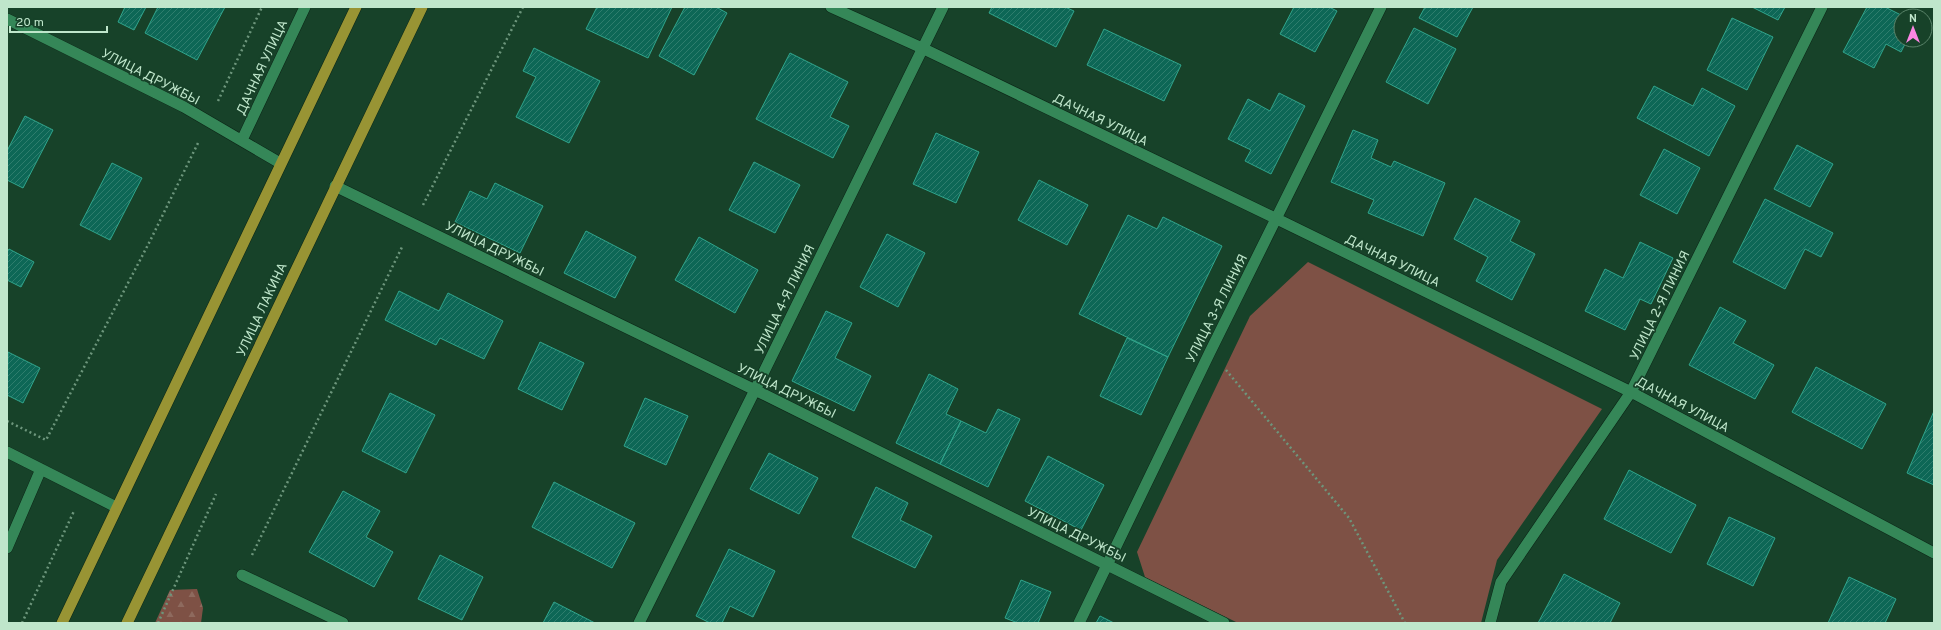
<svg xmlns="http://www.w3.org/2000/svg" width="1941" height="630" font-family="Overpass,sans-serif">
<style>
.green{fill:#7e5145}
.forest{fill:url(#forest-firs)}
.building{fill:url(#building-hatch);stroke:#30a58c}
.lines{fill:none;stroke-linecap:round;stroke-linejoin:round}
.minor-casing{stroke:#0b2516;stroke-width:12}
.trunk-casing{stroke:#0b2516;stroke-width:12}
.path{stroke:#6d967c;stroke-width:2.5;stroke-dasharray:2 3;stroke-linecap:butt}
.minor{stroke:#358758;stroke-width:11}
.trunk{stroke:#989434;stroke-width:11}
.labels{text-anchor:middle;stroke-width:3.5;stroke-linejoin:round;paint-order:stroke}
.street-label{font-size:13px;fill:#bfe6cb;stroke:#174229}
</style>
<defs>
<pattern id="forest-firs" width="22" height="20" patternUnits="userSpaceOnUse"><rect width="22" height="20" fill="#7e5145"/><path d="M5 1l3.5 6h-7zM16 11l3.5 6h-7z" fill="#8e6a5e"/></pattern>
<pattern id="building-hatch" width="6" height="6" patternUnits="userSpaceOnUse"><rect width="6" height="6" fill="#0d6756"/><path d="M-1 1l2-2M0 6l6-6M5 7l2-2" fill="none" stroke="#2e7d6d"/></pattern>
</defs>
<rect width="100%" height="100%" fill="#174229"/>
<path class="green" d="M 1308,262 L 1602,409 L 1497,560 L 1481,623 L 1238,623 L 1145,577 L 1137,552 L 1250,316 Z"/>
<path class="forest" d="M 197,589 L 203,608 L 201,623 L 155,623 L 170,590 Z"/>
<path class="building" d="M 125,7 L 146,7 L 134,30 L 118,22 Z
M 158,7 L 225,7 L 197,60 L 145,33 Z
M 597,7 L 672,7 L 648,58 L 586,29 Z
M 685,7 L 716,7 L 727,13 L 694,75 L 659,56 Z
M 992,7 L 1065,7 L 1074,11 L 1056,47 L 989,13 Z
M 1294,7 L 1329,7 L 1337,11 L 1315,52 L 1280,34 Z
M 1425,7 L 1473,7 L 1457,37 L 1419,18 Z
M 1752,7 L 1785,7 L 1778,20 Z
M 1867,7 L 1885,7 L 1903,16 L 1901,16 L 1901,40 L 1907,40 L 1901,52 L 1886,44 L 1874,68 L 1843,52 Z
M 1732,18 L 1773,37 L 1747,90 L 1707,70 Z
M 1414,28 L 1456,49 L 1428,104 L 1386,82 Z
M 1104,29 L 1181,65 L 1164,101 L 1087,65 Z
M 534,48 L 600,81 L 569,143 L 516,117 L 536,77 L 523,71 Z
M 790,53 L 848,82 L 830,117 L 849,126 L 833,158 L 756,119 Z
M 1654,86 L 1693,106 L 1702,88 L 1735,106 L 1709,156 L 1637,118 Z
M 1279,93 L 1305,106 L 1271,174 L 1245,161 L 1251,150 L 1228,139 L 1248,99 L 1270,111 Z
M 25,116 L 53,130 L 23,188 L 7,180 L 7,151 Z
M 1353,130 L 1378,140 L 1371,158 L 1391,167 L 1394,161 L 1445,183 L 1423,236 L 1368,213 L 1374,200 L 1331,182 Z
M 936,133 L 979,152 L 956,203 L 913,184 Z
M 1797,145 L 1833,164 L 1810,207 L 1774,189 Z
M 1664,149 L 1700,168 L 1677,214 L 1640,195 Z
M 754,162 L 800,185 L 775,233 L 729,210 Z
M 112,163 L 142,178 L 110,240 L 80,225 Z
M 1039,180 L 1088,205 L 1067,245 L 1018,220 Z
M 495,183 L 543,206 L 520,253 L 455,222 L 470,191 L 487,199 Z
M 1475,198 L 1520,221 L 1510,241 L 1535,254 L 1512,300 L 1476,281 L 1488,257 L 1454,239 Z
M 1765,199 L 1833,233 L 1821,257 L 1805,249 L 1785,289 L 1733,262 Z
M 1128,215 L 1157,229 L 1163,217 L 1222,246 L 1168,357 L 1079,314 Z
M 586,231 L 636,257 L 615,298 L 564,273 Z
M 887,234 L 925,253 L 898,307 L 860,287 Z
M 699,237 L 758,270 L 735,313 L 675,280 Z
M 1640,242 L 1673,258 L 1651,304 L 1640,299 L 1625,330 L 1585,311 L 1605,269 L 1623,278 Z
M 9,249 L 34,262 L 21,287 L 7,280 L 7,252 Z
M 399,291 L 439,311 L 448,293 L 503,321 L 484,359 L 440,338 L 436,345 L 385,320 Z
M 1720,307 L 1746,321 L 1733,343 L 1774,365 L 1755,399 L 1689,365 Z
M 826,311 L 852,323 L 835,358 L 871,376 L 854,411 L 792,381 Z
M 1127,338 L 1168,357 L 1141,415 L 1100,396 Z
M 540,342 L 584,363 L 562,410 L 518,389 Z
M 8,352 L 40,368 L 23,403 L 7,395 Z
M 1816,367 L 1886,404 L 1862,449 L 1792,412 Z
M 929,374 L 958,389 L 946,414 L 961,421 L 940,464 L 896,443 Z
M 390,393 L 435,415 L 406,473 L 362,451 Z
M 645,398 L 688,416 L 666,465 L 624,446 Z
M 998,409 L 1020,419 L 988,487 L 940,464 L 961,421 L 986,433 Z
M 1934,411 L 1934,485 L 1907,473 Z
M 769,453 L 818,478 L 799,514 L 750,489 Z
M 1048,456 L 1104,485 L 1081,530 L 1025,501 Z
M 1629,470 L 1696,505 L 1671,553 L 1604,519 Z
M 554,482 L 635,523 L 612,568 L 532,527 Z
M 876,487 L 908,503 L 900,520 L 932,536 L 915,568 L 852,537 Z
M 343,491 L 380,511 L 366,537 L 393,552 L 374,587 L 309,552 Z
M 1729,517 L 1775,538 L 1753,586 L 1707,564 Z
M 729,549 L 775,571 L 753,617 L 730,606 L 722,623 L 710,623 L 696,616 Z
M 440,555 L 483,577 L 462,620 L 418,599 Z
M 1564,574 L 1620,603 L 1610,623 L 1538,623 Z
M 1849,577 L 1896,599 L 1885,623 L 1828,623 Z
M 1021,580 L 1051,592 L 1038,623 L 1018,623 L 1005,618 Z
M 554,602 L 595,623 L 543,623 Z
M 1100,616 L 1114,623 L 1096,623 Z"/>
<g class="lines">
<defs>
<path id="minor" d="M 831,7 L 922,48 L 1277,219 L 1631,392 L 1934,553
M 7,19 L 184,107 L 280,163
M 242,140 L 305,7
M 335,186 L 755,390 L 1224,623
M 7,452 L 116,507
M 7,548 L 41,469
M 242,575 L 343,623
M 639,623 L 755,390 L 943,7
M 1079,623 L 1210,352 L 1381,7
M 1490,623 L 1501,582 L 1631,392 L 1822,7"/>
<path id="trunk" d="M 62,623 L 356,7
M 127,623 L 422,7"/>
</defs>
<use href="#minor" class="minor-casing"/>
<use href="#trunk" class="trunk-casing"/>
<path class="path" d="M 218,101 L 262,7
M 423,205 L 523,7
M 1226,370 L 1349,518 L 1405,623
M 7,421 L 46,440 L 150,241 L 199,141
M 252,555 L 403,245
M 22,623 L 74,511
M 158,623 L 216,494"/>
<use href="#minor" class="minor"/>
<use href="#trunk" class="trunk"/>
</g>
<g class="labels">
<g class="street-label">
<text transform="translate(261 67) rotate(-65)" y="5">ДАЧНАЯ УЛИЦА</text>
<text transform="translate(151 76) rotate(27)" y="5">УЛИЦА ДРУЖБЫ</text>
<text transform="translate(1101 119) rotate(26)" y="5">ДАЧНАЯ УЛИЦА</text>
<text transform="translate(495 248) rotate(26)" y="5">УЛИЦА ДРУЖБЫ</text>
<text transform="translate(1393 260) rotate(26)" y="5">ДАЧНАЯ УЛИЦА</text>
<text transform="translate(784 299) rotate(-64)" y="5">УЛИЦА 4-Я ЛИНИЯ</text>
<text transform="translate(1659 305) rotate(-64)" y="5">УЛИЦА 2-Я ЛИНИЯ</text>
<text transform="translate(1216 308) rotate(-63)" y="5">УЛИЦА 3-Я ЛИНИЯ</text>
<text transform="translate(261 309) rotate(-65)" y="5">УЛИЦА ЛАКИНА</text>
<text transform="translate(787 390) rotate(26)" y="5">УЛИЦА ДРУЖБЫ</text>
<text transform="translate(1683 404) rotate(28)" y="5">ДАЧНАЯ УЛИЦА</text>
<text transform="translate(1077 534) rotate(26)" y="5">УЛИЦА ДРУЖБЫ</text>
</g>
</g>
<rect width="1941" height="630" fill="none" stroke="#bfe6cb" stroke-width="16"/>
<g transform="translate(1913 28)"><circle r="19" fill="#174229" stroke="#5a846a"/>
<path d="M0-3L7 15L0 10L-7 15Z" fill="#fc86e4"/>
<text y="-6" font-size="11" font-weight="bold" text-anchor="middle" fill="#bfe6cb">N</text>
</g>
<path d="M10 26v6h97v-6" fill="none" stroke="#bfe6cb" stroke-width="2"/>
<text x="16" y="26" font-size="12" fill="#bfe6cb" stroke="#174229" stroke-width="3" paint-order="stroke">20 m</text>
</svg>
